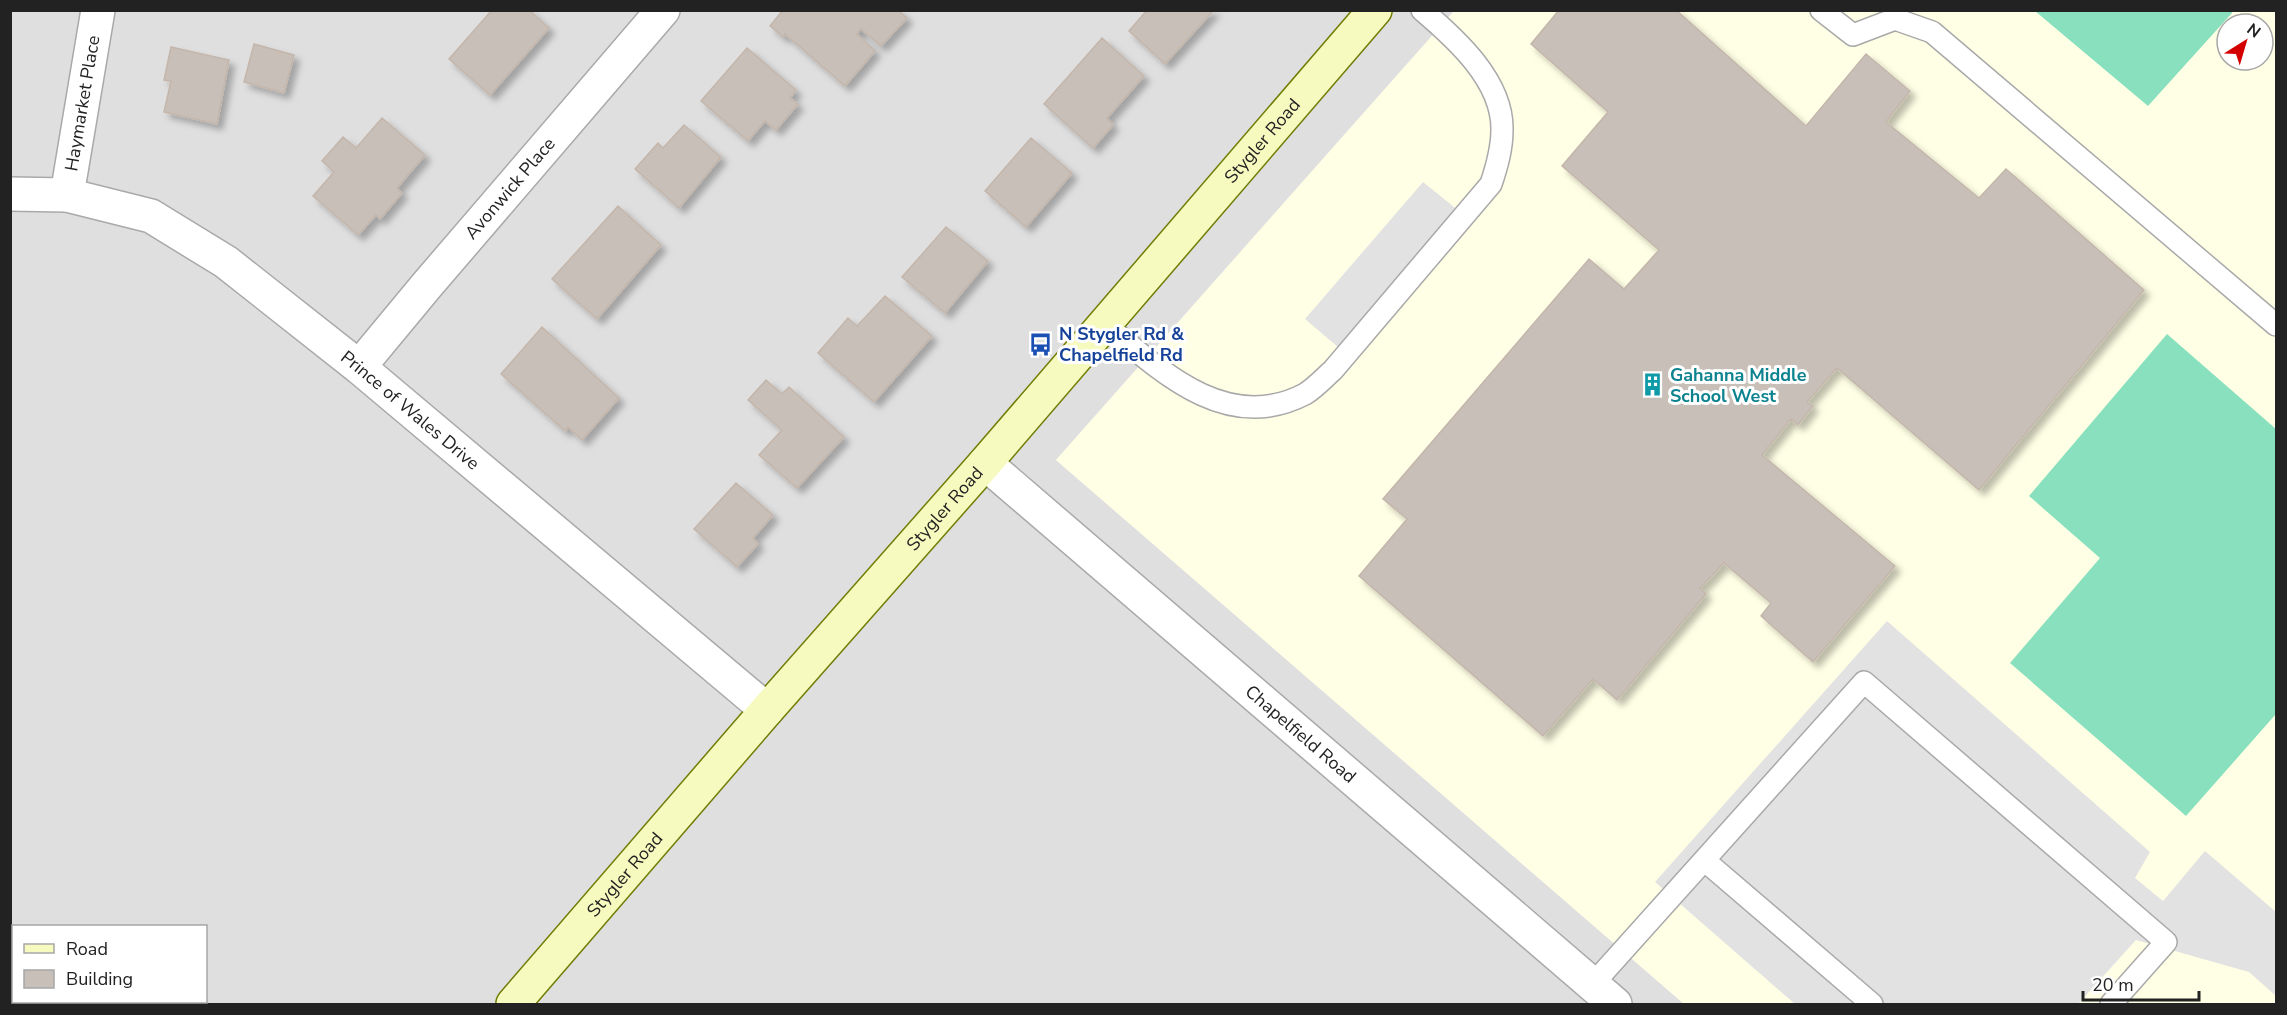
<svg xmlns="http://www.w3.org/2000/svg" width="2287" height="1015" font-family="'Nunito Sans',sans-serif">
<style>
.residential{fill:#e0dfdf;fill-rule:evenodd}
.education{fill:#ffffe5;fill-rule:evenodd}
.pitch{fill:#88e0be}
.parking{fill:#e2e2e2}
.building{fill:#c7bfb8;stroke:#c4b6ab;stroke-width:1.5;filter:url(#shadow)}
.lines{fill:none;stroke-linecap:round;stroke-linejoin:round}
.lane-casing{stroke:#a9a9a9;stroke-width:24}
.street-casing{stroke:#a9a9a9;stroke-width:36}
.secondary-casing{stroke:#707d05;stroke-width:36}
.lane{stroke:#fff;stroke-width:21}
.street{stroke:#fff;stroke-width:33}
.secondary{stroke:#f7fabf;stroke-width:33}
.labels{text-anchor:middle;stroke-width:6;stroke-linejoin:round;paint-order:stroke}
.street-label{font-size:18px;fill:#222;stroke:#fff}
.transit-label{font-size:18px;font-weight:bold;fill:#164399;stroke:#fff;text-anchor:start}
.culture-label{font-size:18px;font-weight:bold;fill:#0d838f;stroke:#fff;text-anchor:start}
</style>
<defs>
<filter id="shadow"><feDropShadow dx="5.5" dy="5.5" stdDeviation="3" flood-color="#0004"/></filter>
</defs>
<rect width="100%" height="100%" fill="#f2efe9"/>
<path class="residential" d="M 10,11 L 1454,11 L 1056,460 L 1684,1004 L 11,1004 ZM 14,926 L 206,926 L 206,1002 L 14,1002 Z"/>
<path class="education" d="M 1454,11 L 2276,11 L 2276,1004 L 1684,1004 L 1056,460 ZM 2227,24 L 2263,24 L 2263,60 L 2227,60 Z"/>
<path class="pitch" d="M 2232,10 L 2232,13 L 2148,106 L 2035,11 Z
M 2167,334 L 2276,429 L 2276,714 L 2186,816 L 2010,663 L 2100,558 L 2029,496 Z"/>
<path class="parking" d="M 1423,182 L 1464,215 L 1346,354 L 1305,319 Z
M 1887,621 L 2150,852 L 2135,878 L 2163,901 L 2205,851 L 2276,912 L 2276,996 L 2249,972 L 2136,940 L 2078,1004 L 1795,1004 L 1655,882 Z"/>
<path class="building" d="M 492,10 L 529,10 L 549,28 L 490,95 L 449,59 Z
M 783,10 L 898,10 L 907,18 L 881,46 L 861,29 L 859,31 L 857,34 L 875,51 L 845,86 L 785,34 L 783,37 L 770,26 Z
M 1147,10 L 1214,10 L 1165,64 L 1129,31 Z
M 1559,10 L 1676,10 L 1806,126 L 1866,54 L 1910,91 L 1886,122 L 1979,198 L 2006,169 L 2144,290 L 1979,490 L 1837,368 L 1807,402 L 1813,406 L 1798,425 L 1791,419 L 1762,455 L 1895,566 L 1813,662 L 1761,616 L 1771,603 L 1724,563 L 1700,588 L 1706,594 L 1617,700 L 1593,679 L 1543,736 L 1359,576 L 1407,519 L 1383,499 L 1589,259 L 1624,289 L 1659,250 L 1562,166 L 1608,112 L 1531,44 Z
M 1102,38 L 1144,76 L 1107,118 L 1113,125 L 1093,148 L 1044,104 Z
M 254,44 L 294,55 L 284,93 L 244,82 Z
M 171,47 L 229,60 L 217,124 L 164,112 L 171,81 L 164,80 Z
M 747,48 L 796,90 L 790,98 L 798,104 L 776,130 L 765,121 L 748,141 L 701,101 Z
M 382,118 L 425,155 L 397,188 L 402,193 L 380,219 L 376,215 L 358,235 L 313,196 L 334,172 L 322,161 L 343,137 L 356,148 Z
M 684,125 L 721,157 L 679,208 L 635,169 L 658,143 L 663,148 Z
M 1031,138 L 1072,173 L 1026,227 L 985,191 Z
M 618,206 L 661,245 L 597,319 L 552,279 Z
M 946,227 L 988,261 L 945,313 L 902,277 Z
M 885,296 L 932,336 L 874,402 L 818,353 L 848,318 L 857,326 Z
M 542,327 L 619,398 L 582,440 L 568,427 L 565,431 L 501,374 Z
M 766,380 L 782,394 L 789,387 L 844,437 L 797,488 L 759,455 L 782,430 L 748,400 Z
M 736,483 L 773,515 L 753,538 L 758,544 L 737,567 L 694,529 Z"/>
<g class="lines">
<defs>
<path id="lane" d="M 1821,10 L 1853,35 L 1895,19 L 1932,32 L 2276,325
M 1104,323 C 1160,371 1227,435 1305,394 C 1315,388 1324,378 1333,370 L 1491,184 C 1497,166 1502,149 1502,130 C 1503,81 1456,39 1422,10
M 1704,860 L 1872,1004
M 1592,985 L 1864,682 L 2166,942 L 2111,1004"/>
<g id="street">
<path id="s1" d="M 10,194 L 67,195 L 151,216 L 226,262 L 359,367 L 767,710"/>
<path id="s2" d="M 67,195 L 98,10"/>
<path id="s3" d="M 359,367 L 427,285 L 663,10"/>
<path id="s4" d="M 985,463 L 1615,1004"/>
</g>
<g id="secondary">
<path id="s5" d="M 513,1004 L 767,710 L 985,463 L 1375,10"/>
</g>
</defs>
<use href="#lane" class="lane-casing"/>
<use href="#street" class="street-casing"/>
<use href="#secondary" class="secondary-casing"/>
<use href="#lane" class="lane"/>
<use href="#street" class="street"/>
<use href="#secondary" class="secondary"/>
</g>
<defs>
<symbol id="bus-bare" viewBox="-9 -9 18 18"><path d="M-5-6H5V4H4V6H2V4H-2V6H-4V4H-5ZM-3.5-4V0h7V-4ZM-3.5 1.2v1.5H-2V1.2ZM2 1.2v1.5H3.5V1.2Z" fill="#1a4fb4" stroke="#fff" stroke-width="2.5" paint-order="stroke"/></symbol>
<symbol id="building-bare" viewBox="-9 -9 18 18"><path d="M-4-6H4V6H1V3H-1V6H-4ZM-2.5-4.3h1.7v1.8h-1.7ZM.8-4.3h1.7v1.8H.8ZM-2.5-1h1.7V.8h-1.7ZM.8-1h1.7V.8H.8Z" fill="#0f9aa8" stroke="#fff" stroke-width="2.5" paint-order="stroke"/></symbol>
</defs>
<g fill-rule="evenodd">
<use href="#bus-bare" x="1024" y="328" width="33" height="33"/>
<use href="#building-bare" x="1636" y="368" width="33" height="33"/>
</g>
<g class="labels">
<g class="street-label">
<text dy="6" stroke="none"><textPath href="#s2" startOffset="93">Haymarket Place</textPath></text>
<text dy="6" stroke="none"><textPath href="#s5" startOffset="1143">Stygler Road</textPath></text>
<text dy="6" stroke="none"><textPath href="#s3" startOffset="234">Avonwick Place</textPath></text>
<text dy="6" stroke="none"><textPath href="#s1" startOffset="468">Prince of Wales Drive</textPath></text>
<text dy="6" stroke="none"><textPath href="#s5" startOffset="657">Stygler Road</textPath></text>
<text dy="6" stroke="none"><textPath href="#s4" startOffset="416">Chapelfield Road</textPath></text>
<text dy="6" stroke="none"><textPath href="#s5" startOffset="171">Stygler Road</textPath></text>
</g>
<g class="transit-label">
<text x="1059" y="340">N Stygler Rd &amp;<tspan x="1059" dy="21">Chapelfield Rd</tspan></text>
</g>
<g class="culture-label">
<text x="1670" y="381">Gahanna Middle<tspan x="1670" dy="21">School West</tspan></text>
</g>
</g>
<rect width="2287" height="1015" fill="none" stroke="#222222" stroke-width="24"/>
<rect x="12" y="925" width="195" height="78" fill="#ffffff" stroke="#a7a7a7" stroke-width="1.5"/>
<rect x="24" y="944" width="30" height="9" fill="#f7fabf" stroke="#a7a7a7" stroke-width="1.5"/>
<text x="66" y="955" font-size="18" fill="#222222">Road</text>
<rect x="24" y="970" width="30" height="18" fill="#c7bfb8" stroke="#a7a7a7" stroke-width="1.5"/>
<text x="66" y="985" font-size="18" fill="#222222">Building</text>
<g transform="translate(2245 42) rotate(37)"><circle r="28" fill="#ffffff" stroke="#a7a7a7" stroke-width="1.5"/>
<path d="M0-4.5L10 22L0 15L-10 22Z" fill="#d40000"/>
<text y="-9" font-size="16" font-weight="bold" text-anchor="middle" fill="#222222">N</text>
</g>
<path d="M2083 991v9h116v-9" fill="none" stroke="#222222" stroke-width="3"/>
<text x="2092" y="991" font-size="18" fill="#222222" stroke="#ffffff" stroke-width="4.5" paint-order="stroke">20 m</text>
</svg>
